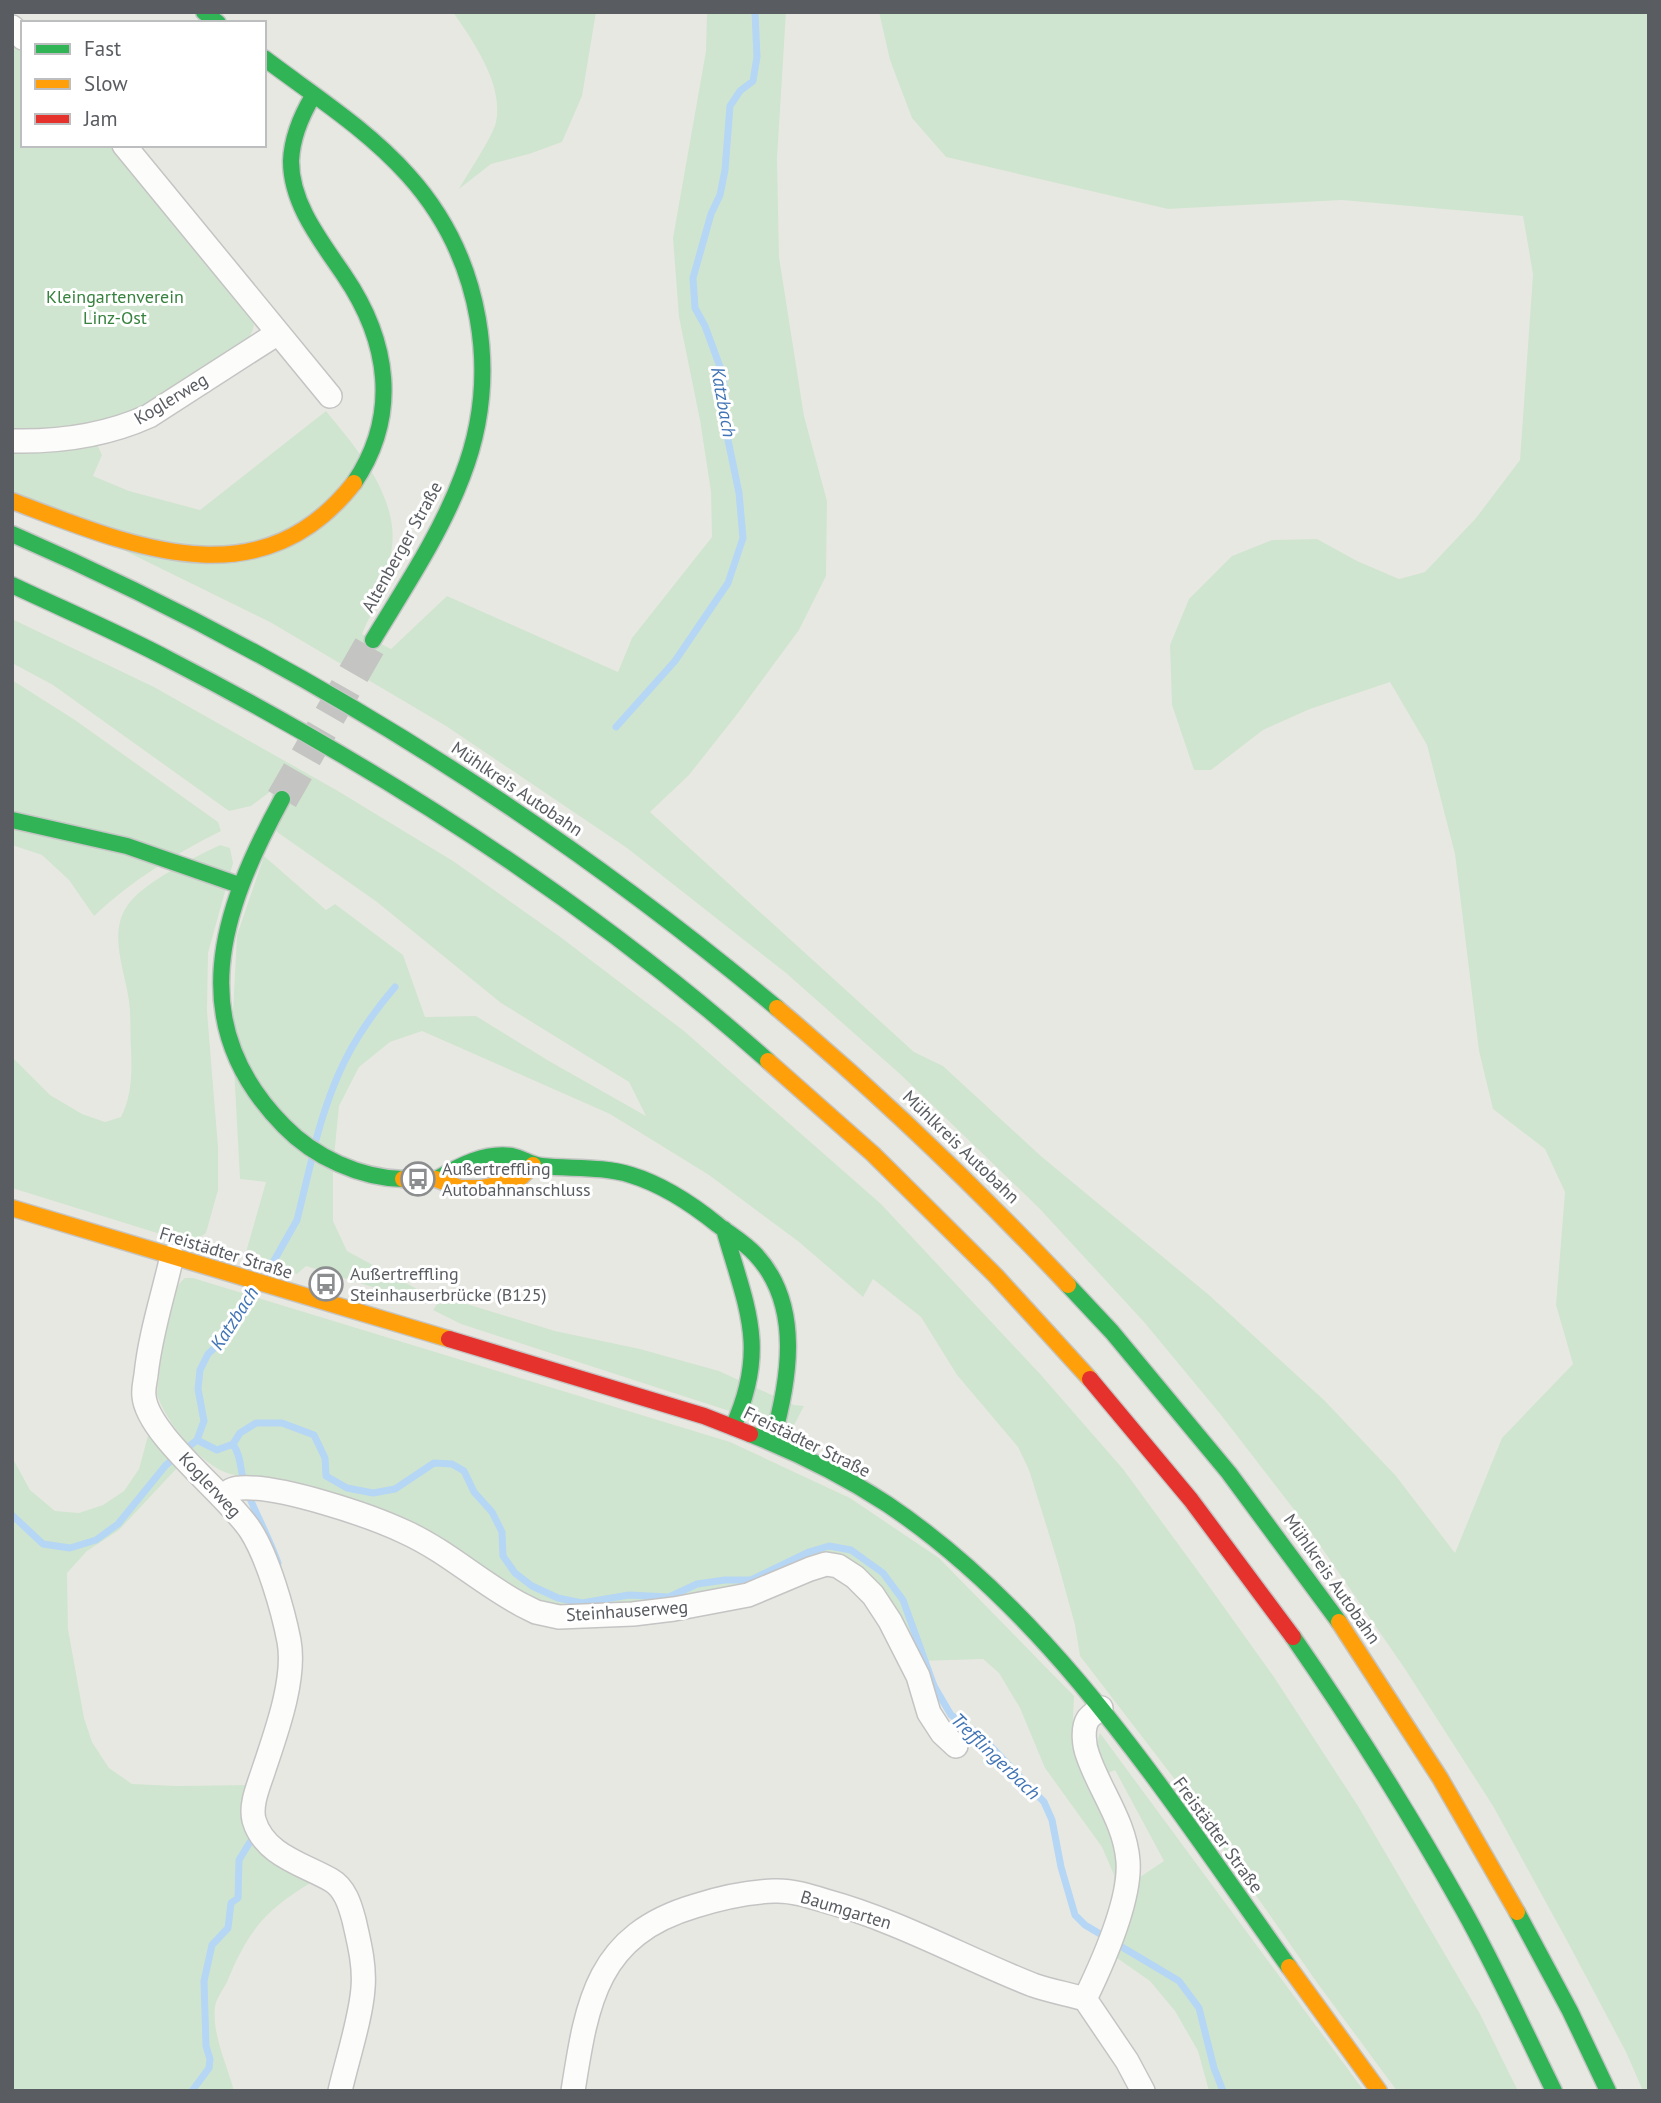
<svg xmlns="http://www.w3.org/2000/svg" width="1661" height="2103" font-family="'PT Sans',sans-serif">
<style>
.green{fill:#d0e5cf}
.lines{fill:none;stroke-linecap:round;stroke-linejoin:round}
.stream{stroke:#b5d6f4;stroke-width:7}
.secondary-tunnel{stroke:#c4c5c2;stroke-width:32;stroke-dasharray:32 16;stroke-linecap:butt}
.street-casing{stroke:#c4c4c4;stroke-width:26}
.fast-casing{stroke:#c5c5c5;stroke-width:19}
.slow-casing{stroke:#c5c5c5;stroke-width:19}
.jam-casing{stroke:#c5c5c5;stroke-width:19}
.street{stroke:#fcfcfb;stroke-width:23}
.fast{stroke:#30b455;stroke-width:16}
.slow{stroke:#ff9f0a;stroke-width:16}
.jam{stroke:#e5322d;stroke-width:16}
.labels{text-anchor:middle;stroke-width:6;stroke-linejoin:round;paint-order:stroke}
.park-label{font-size:18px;fill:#37823e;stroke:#fff}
.street-label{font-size:18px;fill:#595c61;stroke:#fff}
.poi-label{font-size:18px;fill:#595c61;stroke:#fff;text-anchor:start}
.water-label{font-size:19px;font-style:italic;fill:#4174b5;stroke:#fff}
</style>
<rect width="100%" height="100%" fill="#e8e8e3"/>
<path class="green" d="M 453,12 L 596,12 L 582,96 L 562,142 L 529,154 L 491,164 L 459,189 C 467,175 493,136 496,122 C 504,85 473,41 453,12 Z
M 707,12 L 786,12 L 777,159 L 779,257 L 804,416 L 827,501 L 826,576 L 799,630 L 738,713 L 689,775 L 650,812 L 914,1052 L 943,1066 L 1042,1157 L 1209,1295 L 1324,1400 L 1396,1476 L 1455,1553 L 1502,1438 L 1573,1364 L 1556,1305 L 1565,1192 L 1545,1149 L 1493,1109 L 1479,1051 L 1455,854 L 1427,745 L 1390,682 L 1310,709 L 1263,730 L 1211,770 L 1194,770 L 1172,705 L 1170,645 L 1189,599 L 1232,556 L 1272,540 L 1317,539 L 1357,561 L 1399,579 L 1425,572 L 1476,518 L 1520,460 L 1533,274 L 1523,216 L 1342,200 L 1168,209 L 946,157 L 912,118 L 890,60 L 879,12 L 1649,12 L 1649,2091 L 1643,2091 L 1626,2052 L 1565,1937 L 1493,1806 L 1405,1669 L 1306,1525 L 1221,1415 L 1144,1322 L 1039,1208 L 900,1074 L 786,973 L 627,848 L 446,726 L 270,622 L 105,541 L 12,500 L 12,449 L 96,442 L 102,455 L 93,476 L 129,491 L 200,510 L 326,411 C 353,444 387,483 392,526 C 395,548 387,574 380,595 C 375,608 367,621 362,634 L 391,649 L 447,596 L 618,672 L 632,638 L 712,537 L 711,492 L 700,420 L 679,317 L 673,238 L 706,51 Z
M 12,40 L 23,51 L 23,145 L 111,145 L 253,314 C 257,329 250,336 241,348 L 134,416 L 104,424 L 12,432 Z
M 12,619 L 154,687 L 338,791 L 453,861 L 559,936 L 684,1031 L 881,1204 L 1041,1375 L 1123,1469 L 1206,1582 L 1274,1677 L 1358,1806 L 1480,2014 L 1518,2091 L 1397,2091 L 1318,1984 L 1173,1777 L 1080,1656 L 1075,1625 L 1057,1560 L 1029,1470 L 1018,1447 L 957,1375 L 921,1317 L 873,1279 L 863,1297 L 799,1242 L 709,1175 L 610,1114 L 422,1031 L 390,1042 L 359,1067 L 339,1106 L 333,1167 L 333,1221 L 347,1251 L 417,1289 L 413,1300 L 306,1266 L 297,1274 L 244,1259 L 266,1182 L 240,1179 L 232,1031 L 237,935 L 264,856 L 326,910 L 335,904 L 403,955 L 425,1017 L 476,1016 L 549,1061 L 646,1116 L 629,1082 L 501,1003 L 377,902 L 277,832 L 271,791 L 251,806 L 229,811 L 53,685 L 12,663 Z
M 12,680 L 75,720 L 218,822 L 221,831 C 175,854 132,880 94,916 L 69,880 L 42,855 L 12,845 Z
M 220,845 L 230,848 L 233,863 L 208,953 L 207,1011 L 218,1147 L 218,1190 L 206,1233 L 195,1241 L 186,1242 L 12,1188 L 12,1057 L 50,1095 L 82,1114 L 105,1122 L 121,1117 C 132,1096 132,1072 131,1049 C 130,1033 131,1016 129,1001 C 125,971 108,934 127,906 C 142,883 195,857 220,845 Z
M 185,1278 L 193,1278 L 730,1442 L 850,1498 L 939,1558 L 1074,1696 L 1073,1718 L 1078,1745 L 1113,1834 L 1119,1865 L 1113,1901 L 1114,1875 L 1102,1847 L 1045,1768 L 1020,1708 L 999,1673 L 983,1659 L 920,1661 L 907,1629 L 889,1601 L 848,1562 L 715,1596 L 557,1610 L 503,1588 L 257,1478 C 248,1476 238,1476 230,1474 C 201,1466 166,1422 157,1395 C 160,1370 165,1291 185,1278 Z
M 457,1301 L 555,1331 L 640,1349 L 719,1371 L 794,1405 L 804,1406 L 791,1431 L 461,1324 L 433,1310 L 438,1303 Z
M 149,1432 L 178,1467 L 119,1530 L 87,1551 L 67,1573 L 68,1629 L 84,1718 L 92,1742 L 109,1768 L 132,1784 L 176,1786 L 250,1785 L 244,1807 L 312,1882 C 264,1911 248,1931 227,1982 C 223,1990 216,1999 215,2007 C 212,2035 227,2064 234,2091 L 12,2091 L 12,1457 L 30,1490 L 55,1511 L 79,1513 L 103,1505 L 124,1491 L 139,1469 Z
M 1100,1733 L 1364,2091 L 1209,2091 L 1198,2051 L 1175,2011 L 1150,1981 L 1114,1956 L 1137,1879 L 1164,1861 L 1115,1770 L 1106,1774 C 1102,1762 1094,1746 1100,1733 Z"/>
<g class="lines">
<path class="stream" d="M 616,727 L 675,661 L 728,583 L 743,538 L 739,493 L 728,440 L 723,375 L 705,326 L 695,308 L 693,278 L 711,214 L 720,195 L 725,170 L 730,106 L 740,91 L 753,81 L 757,57 L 755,12
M 316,1140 C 333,1077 353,1036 395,987
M 267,1273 L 297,1220 L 312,1158
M 197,1440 L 217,1450 L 233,1444 L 240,1433 L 256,1423 L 282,1423 L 314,1435 L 325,1458 L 326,1476 L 347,1488 L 373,1493 L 395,1489 L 434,1463 L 452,1464 L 464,1471 L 474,1492 L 492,1512 L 502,1532 L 503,1556 L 515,1573 L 532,1586 L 558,1598 L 582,1603 L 629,1595 L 669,1597 L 697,1584 L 725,1580 L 751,1580 L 809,1552 L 829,1546 L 851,1550 L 883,1573 L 903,1600 L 934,1686 L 951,1715 L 980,1735 L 1044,1802 L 1052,1820 L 1061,1867 L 1075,1915 L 1085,1925 L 1179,1981 L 1199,2008 L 1214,2068 L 1223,2091
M 233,1444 C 242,1457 240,1472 245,1486 C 255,1513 269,1537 278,1563
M 12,1515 L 43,1544 L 70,1548 L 96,1540 L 118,1524 L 166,1465 L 197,1440 L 204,1421 L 198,1389 L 200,1370 L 208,1354 L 225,1338 L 254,1292
M 192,2091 L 209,2068 L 210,2059 L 206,2046 L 204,1981 L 212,1945 L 228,1928 L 231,1903 L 238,1898 L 239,1860 L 250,1842"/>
<path class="secondary-tunnel" d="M 282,799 L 373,640"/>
<defs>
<path id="street" d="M 12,27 L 23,38
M 124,145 L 330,396
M 12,441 C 58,442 107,435 149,416 L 278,333
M 172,1256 C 163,1296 150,1335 146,1375 C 145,1382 143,1389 144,1396 C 147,1435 229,1496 251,1531 C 268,1558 283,1610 289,1641 C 296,1679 276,1733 264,1769 C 259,1785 250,1804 254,1820 C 264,1855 303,1864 331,1880 C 345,1888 350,1905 354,1920 C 359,1942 365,1965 363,1988 C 361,2018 347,2060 340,2091
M 222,1497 C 228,1492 232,1488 240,1488 C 279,1485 369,1515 405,1532 C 447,1551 482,1584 522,1605 L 536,1612 L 559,1617 L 633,1614 L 674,1609 L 748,1595 L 810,1569 L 826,1564 L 838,1566 L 855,1577 L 873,1595 L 890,1621 L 918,1676 L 929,1713 L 942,1733 L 956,1746
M 1085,1999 L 1127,2061 L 1143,2091
M 573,2091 C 587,2001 597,1935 695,1906 C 720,1898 748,1892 774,1891 C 791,1890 810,1896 826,1901 C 899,1921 964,1958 1033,1985 C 1050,1991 1068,1994 1085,1999 C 1102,1964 1131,1900 1128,1861 C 1125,1822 1100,1791 1088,1756 C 1084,1746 1082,1728 1088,1719 C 1091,1715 1097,1711 1101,1708"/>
<path id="fast" d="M 204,12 L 218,23
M 264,58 C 313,95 367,129 408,175 C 482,257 502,375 462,477 C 440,535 405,587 373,640
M 313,96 C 301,116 292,137 291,161 C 291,204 321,241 344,275 C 389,341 400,415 354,483
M 12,534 C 288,654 546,815 777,1008
M 12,585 C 65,610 119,633 170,660 C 381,769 590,903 768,1061
M 282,799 C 221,911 182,1023 284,1126 C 314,1157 360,1178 403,1179
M 12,820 L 127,846 L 239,885
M 437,1179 C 459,1166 485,1152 512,1156 C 522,1158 531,1165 542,1166 C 572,1169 602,1166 631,1175 C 664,1185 692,1204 718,1225 C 731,1235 745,1243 756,1255 C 803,1306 789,1382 772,1442
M 724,1229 C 746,1307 769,1347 733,1427
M 1068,1285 L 1112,1332 L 1229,1473 L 1339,1622
M 750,1434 C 798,1453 844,1476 887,1504 C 1056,1617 1172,1804 1289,1967
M 1293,1637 C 1354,1725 1411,1816 1463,1909 C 1496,1968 1524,2030 1554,2091
M 1517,1912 L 1570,2011 L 1608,2091"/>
<path id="slow" d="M 12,501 C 130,545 259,604 354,483
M 777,1008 C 881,1096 975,1186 1068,1285
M 768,1061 L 873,1154 L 996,1276 L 1090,1379
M 403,1179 L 436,1179 L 460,1188 L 481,1188 L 512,1182 L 521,1177 L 533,1165
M 12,1208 L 449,1339
M 1339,1622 L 1440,1778 L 1517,1912
M 1289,1967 L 1379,2091"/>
<path id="jam" d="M 449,1339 L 704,1416 L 750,1434
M 1090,1379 L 1191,1500 L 1293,1637"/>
</defs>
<use href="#street" class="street-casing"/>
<use href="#fast" class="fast-casing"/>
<use href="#slow" class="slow-casing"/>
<use href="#jam" class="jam-casing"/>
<use href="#street" class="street"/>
<use href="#fast" class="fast"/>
<use href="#slow" class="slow"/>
<use href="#jam" class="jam"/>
</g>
<defs>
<symbol id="bus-ring" viewBox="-11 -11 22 22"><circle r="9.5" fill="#fff" stroke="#8b8d8e" stroke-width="1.5"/><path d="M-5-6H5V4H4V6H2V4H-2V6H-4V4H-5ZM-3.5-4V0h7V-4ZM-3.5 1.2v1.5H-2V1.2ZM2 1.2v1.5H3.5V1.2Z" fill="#8b8d8e"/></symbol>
</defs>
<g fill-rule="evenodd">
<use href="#bus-ring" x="399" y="1160" width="38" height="38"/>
<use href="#bus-ring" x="307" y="1265" width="38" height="38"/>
</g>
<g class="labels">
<g class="park-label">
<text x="115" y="303">Kleingartenverein<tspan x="115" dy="21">Linz-Ost</tspan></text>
</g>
<g class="street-label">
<text transform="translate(171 399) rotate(-31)" y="6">Koglerweg</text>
<text transform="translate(402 547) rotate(-61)" y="6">Altenberger Straße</text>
<text transform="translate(517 789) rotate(34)" y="6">Mühlkreis Autobahn</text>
<text transform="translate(961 1147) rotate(44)" y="6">Mühlkreis Autobahn</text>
<text transform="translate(226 1253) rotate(17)" y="6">Freistädter Straße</text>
<text transform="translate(807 1442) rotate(26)" y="6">Freistädter Straße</text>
<text transform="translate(210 1485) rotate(47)" y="6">Koglerweg</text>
<text transform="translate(1332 1579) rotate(55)" y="6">Mühlkreis Autobahn</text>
<text transform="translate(627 1611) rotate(-4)" y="6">Steinhauserweg</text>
<text transform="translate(1218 1835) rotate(54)" y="6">Freistädter Straße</text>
<text transform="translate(846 1910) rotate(17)" y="6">Baumgarten</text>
</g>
<g class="poi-label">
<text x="442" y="1175">Außertreffling<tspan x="442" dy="21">Autobahnanschluss</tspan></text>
<text x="350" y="1280">Außertreffling<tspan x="350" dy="21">Steinhauserbrücke (B125)</tspan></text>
</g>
<g class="water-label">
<text transform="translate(724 402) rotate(80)" y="7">Katzbach</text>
<text transform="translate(234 1318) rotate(-57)" y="7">Katzbach</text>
<text transform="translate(996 1756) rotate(44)" y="7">Trefflingerbach</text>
</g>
</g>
<rect width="1661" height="2103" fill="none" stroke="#595c61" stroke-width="28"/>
<rect x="21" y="21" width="245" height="126" fill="#ffffff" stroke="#bdbec0" stroke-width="2"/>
<rect x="35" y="44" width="35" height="10" fill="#30b455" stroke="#bdbec0" stroke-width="2"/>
<text x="84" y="56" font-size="21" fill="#595c61">Fast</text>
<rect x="35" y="79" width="35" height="10" fill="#ff9f0a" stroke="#bdbec0" stroke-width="2"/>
<text x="84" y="91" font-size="21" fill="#595c61">Slow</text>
<rect x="35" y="114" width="35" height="10" fill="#e5322d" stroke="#bdbec0" stroke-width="2"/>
<text x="84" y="126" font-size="21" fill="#595c61">Jam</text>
</svg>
